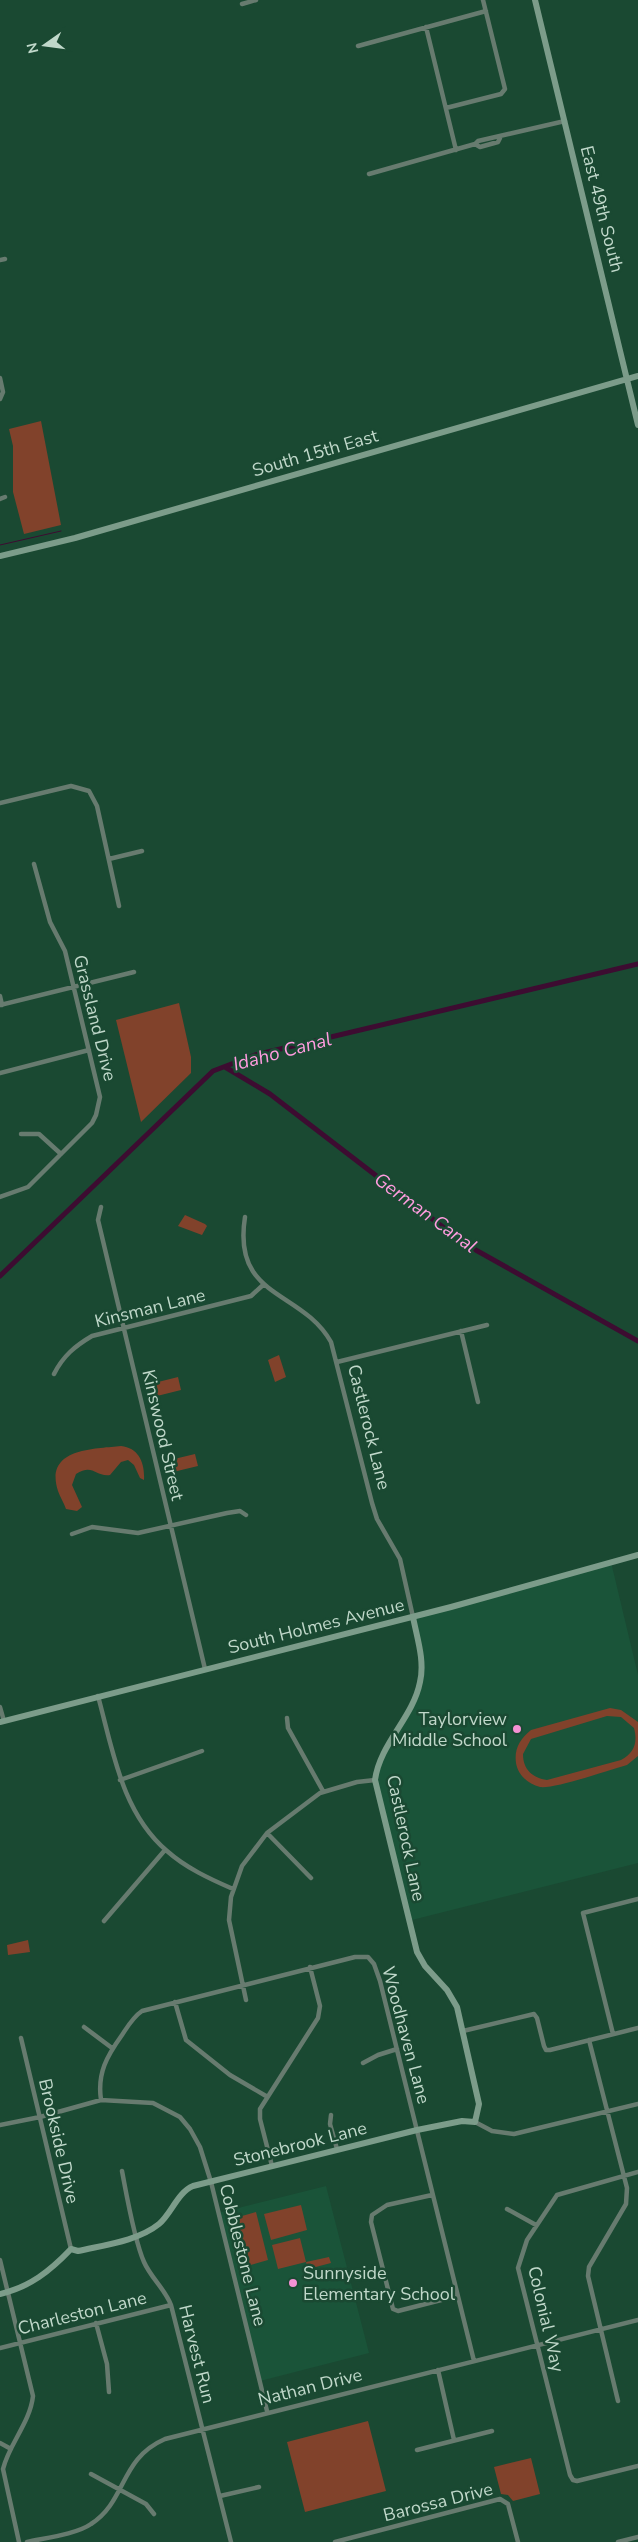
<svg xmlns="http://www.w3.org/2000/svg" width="638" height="2542" font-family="'Nunito Sans',sans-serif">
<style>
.built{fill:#1a5439}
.green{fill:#81422b;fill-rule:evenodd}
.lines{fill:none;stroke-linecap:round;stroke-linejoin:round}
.stream{stroke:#3d0c31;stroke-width:1}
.canal{stroke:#3d0c31;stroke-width:5}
.street{stroke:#677b6f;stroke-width:4.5}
.secondary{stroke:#7c9c8a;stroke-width:6}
.poi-dot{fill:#f491d4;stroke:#1a4932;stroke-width:2}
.labels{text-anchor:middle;stroke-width:5;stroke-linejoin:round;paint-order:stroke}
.street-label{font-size:18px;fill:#c0d8ca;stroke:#1a4932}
.poi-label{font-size:18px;fill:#c0d8ca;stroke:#1a4932;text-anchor:end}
.water-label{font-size:19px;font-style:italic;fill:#ff9cdf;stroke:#1a4932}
</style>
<rect width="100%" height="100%" fill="#1a4932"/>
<path class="built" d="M 611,1562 L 638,1675 L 638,1863 L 408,1921 L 375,1780 L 377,1769 L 412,1704 L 422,1671 L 413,1617 Z
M 326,2186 L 369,2353 L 260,2381 L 218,2213 Z"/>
<path class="green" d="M 41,421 L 61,525 L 24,534 L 13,492 L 13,446 L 9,429 Z
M 179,1003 L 191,1057 L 191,1073 L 141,1122 L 116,1020 Z
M 185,1215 L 205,1224 L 207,1226 L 202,1235 L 178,1226 Z
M 279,1355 L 286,1377 L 275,1382 L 268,1360 Z
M 178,1377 L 181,1390 L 157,1396 L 154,1383 Z
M 121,1446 C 139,1448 145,1463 144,1480 L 140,1478 L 134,1465 L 128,1460 L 121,1462 L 110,1475 C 95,1477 93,1463 76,1474 L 72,1485 L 82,1507 L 77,1511 L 66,1509 C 64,1503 60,1497 58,1491 C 44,1448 94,1449 121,1446 Z
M 195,1454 L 198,1466 L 173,1472 L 170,1460 Z
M 610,1708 L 621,1710 L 638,1722 L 638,1756 L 627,1765 C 609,1770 555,1789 540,1787 C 528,1784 518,1775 516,1763 C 514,1749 520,1739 531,1730 ZM 607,1716 L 621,1717 L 634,1728 C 638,1743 634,1753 621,1760 L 547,1780 C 533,1778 523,1770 523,1754 L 531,1739 Z
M 28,1940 L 30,1952 L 8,1955 L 7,1945 Z
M 301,2205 L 307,2230 L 271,2240 L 264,2214 Z
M 256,2212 L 268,2260 L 247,2266 L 235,2218 Z
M 300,2238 L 306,2262 L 329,2257 L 331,2263 L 308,2269 L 306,2262 L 278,2269 L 272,2245 Z
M 368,2421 L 386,2491 L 305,2512 L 287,2442 Z
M 531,2458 L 540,2494 L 513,2501 L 508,2495 L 501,2494 L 494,2467 Z"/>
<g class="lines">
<path class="stream" d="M 0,545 L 61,531"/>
<path class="canal" d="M 225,1067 L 270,1094 L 465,1244 L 638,1341
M 0,1276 L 213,1071 L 255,1055 L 638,964"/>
<path class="street" d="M 242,4 L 256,0
M 426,27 L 456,150
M 358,46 L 486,11
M 446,108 L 501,94 L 505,89 L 483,0
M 475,144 L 480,147 L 498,142 L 500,138
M 369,174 L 475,144 L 478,141 L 565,121
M 0,260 L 5,259
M 0,378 L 3,392 L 0,399
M 0,499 L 5,497
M 0,803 L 71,786 L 89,791 L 97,806 L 119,906
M 109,859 L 142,851
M 0,996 L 2,1005
M 0,1005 L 134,972
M 0,1073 L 89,1050
M 21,1134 L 39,1134 L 61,1154
M 0,1197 L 28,1187 L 92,1123 L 96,1115 L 100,1097 L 65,951 L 50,922 L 34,864
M 101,1207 L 98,1220 L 205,1669
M 245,1217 C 232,1299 301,1289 331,1342 L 372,1503 L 377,1519 L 400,1559 L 413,1617
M 461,1331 L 478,1402
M 337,1362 L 487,1325
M 54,1374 C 63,1356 75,1346 92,1336 L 251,1296 L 263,1285
M 72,1534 L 92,1527 L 138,1533 L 227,1513 L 240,1511 L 246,1515
M 98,1696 C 113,1751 122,1813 167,1851 C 186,1868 210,1879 233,1889
M 0,1707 L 4,1721
M 287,1718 L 288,1728 L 323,1791
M 120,1780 L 202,1751
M 267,1833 L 311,1878
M 104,1921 L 165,1850
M 246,2000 L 229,1920 L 231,1897 L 242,1866 L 267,1833 L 320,1793 L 357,1782 L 375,1780
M 175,2002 L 186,2040 L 230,2075 L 266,2096
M 84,2027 L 112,2048
M 463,2031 L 534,2014 L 537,2018 L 544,2046 L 546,2050 L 550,2050 L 638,2028
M 613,2034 L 583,1913 L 638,1899
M 21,2038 L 71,2249
M 589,2040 L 627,2188 L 626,2204 L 589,2267 L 588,2276 L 618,2401
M 363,2063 L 378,2055 L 397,2049
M 101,2100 C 97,2073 107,2056 122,2035 C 128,2026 133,2017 142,2011 L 355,1957 L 368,1957 L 374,1964 L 380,1981 L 474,2361
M 331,2115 L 330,2124 L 337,2149
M 475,2122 L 492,2131 L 514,2134 L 638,2104
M 0,2125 L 40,2117 L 101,2100 L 153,2103 L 180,2117 L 190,2129 L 200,2147 L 211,2182 L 267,2411
M 272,2166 L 260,2119 L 260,2109 L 318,2018 L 320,2006 L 310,1967
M 122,2171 C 127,2197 134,2239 144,2262 C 151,2278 165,2289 171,2305 L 231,2542
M 638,2172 L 557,2195 L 527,2240 L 518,2268 L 570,2475 L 573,2480 L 577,2481 L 638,2466
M 432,2195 L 387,2205 L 372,2215 L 371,2222 L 393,2309 L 398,2311 L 457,2296
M 507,2209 L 536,2225
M 0,2260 L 33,2396 C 30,2423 9,2444 3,2469 L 19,2542
M 96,2323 L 107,2364 L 109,2392
M 0,2348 L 171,2305
M 438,2370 L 454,2440
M 0,2443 L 11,2449
M 417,2450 L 492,2431
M 91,2474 L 146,2504 L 154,2514
M 220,2496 L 259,2487
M 27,2542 C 45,2538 77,2534 91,2524 C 127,2501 119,2459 165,2439 L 638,2320
M 335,2542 L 500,2499 L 508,2504 L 518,2542
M 618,2542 L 638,2537"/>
<path class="secondary" d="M 535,0 L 638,425
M 0,556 L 75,538 L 638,376
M 0,1722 L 451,1607 L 638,1555
M 0,2294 C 30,2287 50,2271 71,2249 L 78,2251 C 104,2245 138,2241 159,2224 C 171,2214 178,2192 193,2186 L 417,2130 L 462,2121 L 475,2122 L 479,2104 L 457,2007 L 447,1990 L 425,1966 L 417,1952 L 375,1780 C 380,1743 413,1718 420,1682 C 425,1661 417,1638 413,1617"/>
</g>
<g class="poi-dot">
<circle cx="517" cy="1729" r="5"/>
<circle cx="293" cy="2283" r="5"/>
</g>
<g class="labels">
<g class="street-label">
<text transform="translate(602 209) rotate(76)" y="6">East 49th South</text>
<text transform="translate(315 453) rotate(-16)" y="6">South 15th East</text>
<text transform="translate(95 1018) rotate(76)" y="6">Grassland Drive</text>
<text transform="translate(150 1308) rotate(-14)" y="6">Kinsman Lane</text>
<text transform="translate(369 1427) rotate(76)" y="6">Castlerock Lane</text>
<text transform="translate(163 1435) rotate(77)" y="6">Kinswood Street</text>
<text transform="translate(316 1626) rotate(-14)" y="6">South Holmes Avenue</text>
<text transform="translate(406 1838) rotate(78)" y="6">Castlerock Lane</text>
<text transform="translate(406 2035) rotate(75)" y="6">Woodhaven Lane</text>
<text transform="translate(59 2141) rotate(77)" y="6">Brookside Drive</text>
<text transform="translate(300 2144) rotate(-14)" y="6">Stonebrook Lane</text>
<text transform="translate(243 2255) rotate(76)" y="6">Cobblestone Lane</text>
<text transform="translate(82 2313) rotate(-14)" y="6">Charleston Lane</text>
<text transform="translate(546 2319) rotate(77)" y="6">Colonial Way</text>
<text transform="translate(197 2354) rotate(76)" y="6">Harvest Run</text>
<text transform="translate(310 2387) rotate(-14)" y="6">Nathan Drive</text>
<text transform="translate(438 2502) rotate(-14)" y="6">Barossa Drive</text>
</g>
<g class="poi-label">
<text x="507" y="1725">Taylorview<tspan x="507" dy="21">Middle School</tspan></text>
<text x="303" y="2279" text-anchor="start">Sunnyside<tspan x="303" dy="21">Elementary School</tspan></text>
</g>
<g class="water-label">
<text transform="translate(282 1051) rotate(-15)" y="7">Idaho Canal</text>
<text transform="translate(426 1212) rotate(36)" y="7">German Canal</text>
</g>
</g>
<g transform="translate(45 45) rotate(256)" stroke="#1a4932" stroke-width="4" paint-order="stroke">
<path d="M0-4L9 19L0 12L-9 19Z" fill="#c0d8ca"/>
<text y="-8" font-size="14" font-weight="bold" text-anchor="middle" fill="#c0d8ca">N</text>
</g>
</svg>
